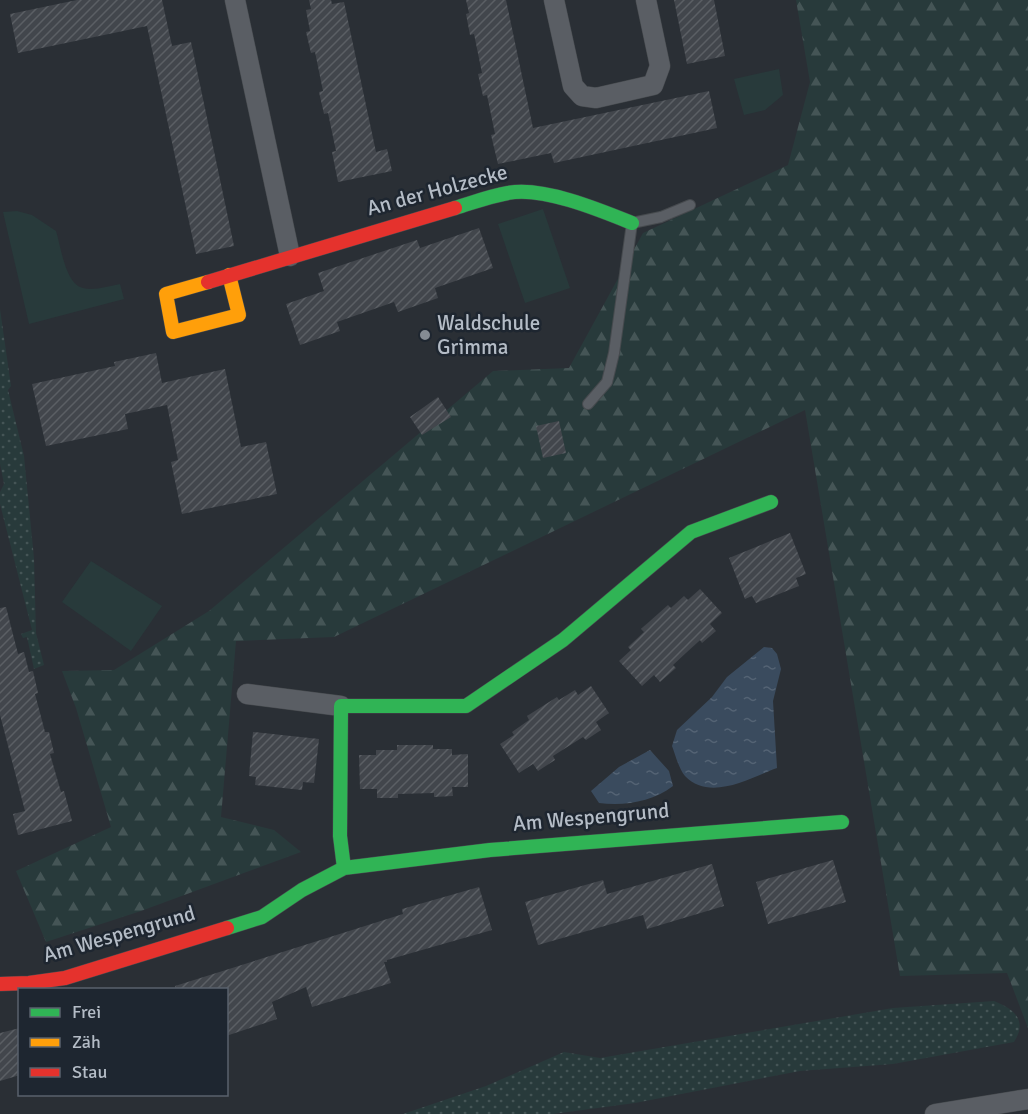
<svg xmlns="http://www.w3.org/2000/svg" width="1028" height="1114" font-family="Signika,sans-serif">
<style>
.grass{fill:url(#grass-dots)}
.forest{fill:url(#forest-firs)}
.green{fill:#283a3b}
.water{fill:url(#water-ripples)}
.building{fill:url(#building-hatch)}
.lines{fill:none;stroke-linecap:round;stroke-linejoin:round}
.lane-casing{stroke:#464a4e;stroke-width:12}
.street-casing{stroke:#464a4e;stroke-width:21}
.fast-casing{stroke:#464a4e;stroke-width:15}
.slow-casing{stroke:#464a4e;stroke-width:15}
.jam-casing{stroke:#464a4e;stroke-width:15}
.lane{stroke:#5a5e64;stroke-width:10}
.street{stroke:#5a5e64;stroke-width:20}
.fast{stroke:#30b455;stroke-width:14}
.slow{stroke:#ff9f0a;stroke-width:14}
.jam{stroke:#e5322d;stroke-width:14}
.poi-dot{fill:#848b93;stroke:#1e2630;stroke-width:2}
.labels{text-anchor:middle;stroke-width:5;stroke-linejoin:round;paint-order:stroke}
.street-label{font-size:21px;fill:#b4bcc6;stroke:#1e2630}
.poi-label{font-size:21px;fill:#b4bcc6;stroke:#1e2630;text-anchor:start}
</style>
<defs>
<pattern id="grass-dots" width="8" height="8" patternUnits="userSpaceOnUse" patternTransform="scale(1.5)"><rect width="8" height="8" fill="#283a3b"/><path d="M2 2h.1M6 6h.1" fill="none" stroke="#455556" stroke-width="1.8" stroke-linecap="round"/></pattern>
<pattern id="forest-firs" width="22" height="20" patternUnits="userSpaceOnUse" patternTransform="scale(1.5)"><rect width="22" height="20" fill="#283a3b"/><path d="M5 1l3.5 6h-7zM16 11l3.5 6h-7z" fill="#455556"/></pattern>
<pattern id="water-ripples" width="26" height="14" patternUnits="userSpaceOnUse" patternTransform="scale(1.5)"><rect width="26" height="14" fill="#3a4b5e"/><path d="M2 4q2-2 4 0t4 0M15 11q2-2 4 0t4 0" fill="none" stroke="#546374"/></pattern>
<pattern id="building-hatch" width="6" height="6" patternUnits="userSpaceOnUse" patternTransform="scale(1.5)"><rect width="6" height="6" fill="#42464c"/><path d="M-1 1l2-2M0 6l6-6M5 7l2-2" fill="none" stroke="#5b5f64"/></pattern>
</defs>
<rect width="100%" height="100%" fill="#2a2f35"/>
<path class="grass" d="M 0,309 L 11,386 L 8,390 L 24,456 L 34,558 L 36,633 L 44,665 L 34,669 L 27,637 L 23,638 L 21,634 L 32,630 L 0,504 L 0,492 L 4,484 L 0,464 Z
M 994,1001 C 1014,1009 1028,1020 1014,1042 L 893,1064 L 800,1071 L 635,1103 L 553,1114 L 403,1114 L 486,1086 L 564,1052 L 600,1058 L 893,1008 Z"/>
<path class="forest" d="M 796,0 L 1028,0 L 1028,1028 L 1007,973 L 900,976 L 805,410 L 334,637 L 236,641 L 221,817 L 274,830 L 301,852 L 141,911 L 46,942 L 16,871 L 111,827 L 76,708 L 62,671 L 114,670 L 209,611 L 493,371 L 569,368 L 643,233 L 788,165 L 810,82 Z"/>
<path class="green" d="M 779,69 L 783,95 L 765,110 L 744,115 L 734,79 Z
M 543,209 L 570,288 L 525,303 L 498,224 Z
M 17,211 L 32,215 L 56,231 C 61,246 65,284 83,288 C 94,291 109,286 120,284 L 124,299 L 29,324 L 3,212 Z
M 91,561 L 162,606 L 131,651 L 62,602 Z"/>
<path class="water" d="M 764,647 L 772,648 L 777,654 L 781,669 L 773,701 L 777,768 C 750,778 710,802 685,776 C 679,769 675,754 672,746 L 677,730 L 712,697 L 727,677 Z
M 650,750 L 669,771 L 673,786 C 652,802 625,806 599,803 L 591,791 L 619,767 Z"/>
<path class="building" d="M 77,0 L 162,0 L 172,46 L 191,42 L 234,246 L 196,254 L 147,26 L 18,53 L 10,14 Z
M 309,0 L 331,0 L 332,4 L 344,2 L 376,152 L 387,149 L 392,171 L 338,182 L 332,152 L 336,151 L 328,113 L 324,114 L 319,92 L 323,91 L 315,52 L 311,53 L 306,32 L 310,31 L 306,10 L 311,9 Z
M 466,0 L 506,0 L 533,128 L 709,91 L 717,128 L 554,163 L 551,153 L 498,164 L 491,135 L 495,134 L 487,95 L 483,96 L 478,74 L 482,73 L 474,34 L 470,35 L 466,14 L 469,13 Z
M 674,0 L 714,0 L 725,56 L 687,64 Z
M 479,228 L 493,268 L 435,288 L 438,298 L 398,312 L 394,302 L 337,322 L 340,331 L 300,345 L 286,304 L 324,291 L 318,273 L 417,240 L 420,248 Z
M 156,353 L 162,383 L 225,369 L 241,447 L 266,442 L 277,494 L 182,514 L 171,462 L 178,460 L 167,405 L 125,414 L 128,429 L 46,446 L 32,384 L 115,366 L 114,362 Z
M 438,397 L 451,417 L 422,435 L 410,417 Z
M 559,421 L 566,453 L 543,458 L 536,426 Z
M 790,533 L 806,574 L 796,578 L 799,586 L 756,603 L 752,596 L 745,599 L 729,558 Z
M 700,589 L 722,613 L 710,624 L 716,631 L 702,643 L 700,640 L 673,665 L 676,668 L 660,682 L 654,675 L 642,686 L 619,661 L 631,650 L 628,647 L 644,632 L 641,629 L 668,605 L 671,608 L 684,596 L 688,600 Z
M 6,607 L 18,654 L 24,652 L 29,672 L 33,671 L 38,693 L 35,694 L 45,732 L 49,732 L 54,753 L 50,754 L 61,792 L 64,791 L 72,821 L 18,835 L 13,814 L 25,811 L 0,715 L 0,608 Z
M 591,686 L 609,713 L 596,722 L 601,730 L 586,740 L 583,737 L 553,756 L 555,760 L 538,771 L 533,764 L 519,773 L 500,744 L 514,735 L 512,732 L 529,720 L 527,716 L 557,697 L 559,700 L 575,690 L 578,695 Z
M 253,732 L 319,739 L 314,783 L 303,782 L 302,790 L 255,785 L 256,777 L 249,776 Z
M 397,745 L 433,745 L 433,749 L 452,749 L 452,755 L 468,754 L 468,787 L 452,787 L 453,796 L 434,797 L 434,793 L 398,794 L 398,798 L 377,798 L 377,789 L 360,789 L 359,755 L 376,755 L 376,750 L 397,750 Z
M 833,860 L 846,902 L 768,924 L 756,882 Z
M 712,864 L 724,906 L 647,929 L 643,915 L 538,945 L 525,902 L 603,880 L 607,894 Z
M 479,887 L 492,930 L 387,960 L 387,962 L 384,962 L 391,983 L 312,1007 L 306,987 L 272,1002 L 277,1019 L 226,1036 L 226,990 L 175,990 L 175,986 L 403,914 L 402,909 Z
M 20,1028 L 20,1075 L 0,1081 L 0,1033 Z"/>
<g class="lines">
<defs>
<path id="lane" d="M 588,404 L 607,382 L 614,353 L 632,223 L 661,217 L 690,205"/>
<path id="street" d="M 235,0 L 290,256
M 554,0 L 573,86 L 582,96 L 596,98 L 653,85 L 660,66 L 646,0
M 247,694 L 341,706
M 935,1114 L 1028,1099"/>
<path id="fast" d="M 455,208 C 472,203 490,196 508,193 C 542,186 600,210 632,223
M 344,868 L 340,836 L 341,706 L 466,706 L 563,640 L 691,532 L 771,502
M 227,928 L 262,917 L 302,890 L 344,868 L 490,850 L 842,822"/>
<path id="slow" d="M 208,282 L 166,294 L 173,332 L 239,315 L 229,275"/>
<path id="jam" d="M 208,282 L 455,208
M 0,984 L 29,983 L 65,978 L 227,928"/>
</defs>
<use href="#lane" class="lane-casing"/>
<use href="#street" class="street-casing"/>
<use href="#fast" class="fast-casing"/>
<use href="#slow" class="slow-casing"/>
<use href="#jam" class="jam-casing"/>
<use href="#lane" class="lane"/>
<use href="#street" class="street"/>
<use href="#fast" class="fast"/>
<use href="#slow" class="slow"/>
<use href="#jam" class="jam"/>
</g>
<circle class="poi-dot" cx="425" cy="335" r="6"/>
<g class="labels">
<g class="street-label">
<text transform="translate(437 190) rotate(-15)" y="7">An der Holzecke</text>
<text transform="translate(591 817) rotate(-5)" y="7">Am Wespengrund</text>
<text transform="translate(119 934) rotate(-16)" y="7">Am Wespengrund</text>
</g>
<g class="poi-label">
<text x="437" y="330">Waldschule<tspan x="437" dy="24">Grimma</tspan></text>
</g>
</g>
<rect x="18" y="988" width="210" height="108" fill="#1e2630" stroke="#5a626c" stroke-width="1.5"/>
<rect x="30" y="1008" width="30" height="9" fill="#30b455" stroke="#5a626c" stroke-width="1.5"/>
<text x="72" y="1018" font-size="18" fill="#b4bcc6">Frei</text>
<rect x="30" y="1038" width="30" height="9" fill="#ff9f0a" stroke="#5a626c" stroke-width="1.5"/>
<text x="72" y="1048" font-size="18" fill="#b4bcc6">Zäh</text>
<rect x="30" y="1068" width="30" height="9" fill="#e5322d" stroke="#5a626c" stroke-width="1.5"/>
<text x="72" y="1078" font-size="18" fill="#b4bcc6">Stau</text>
</svg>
